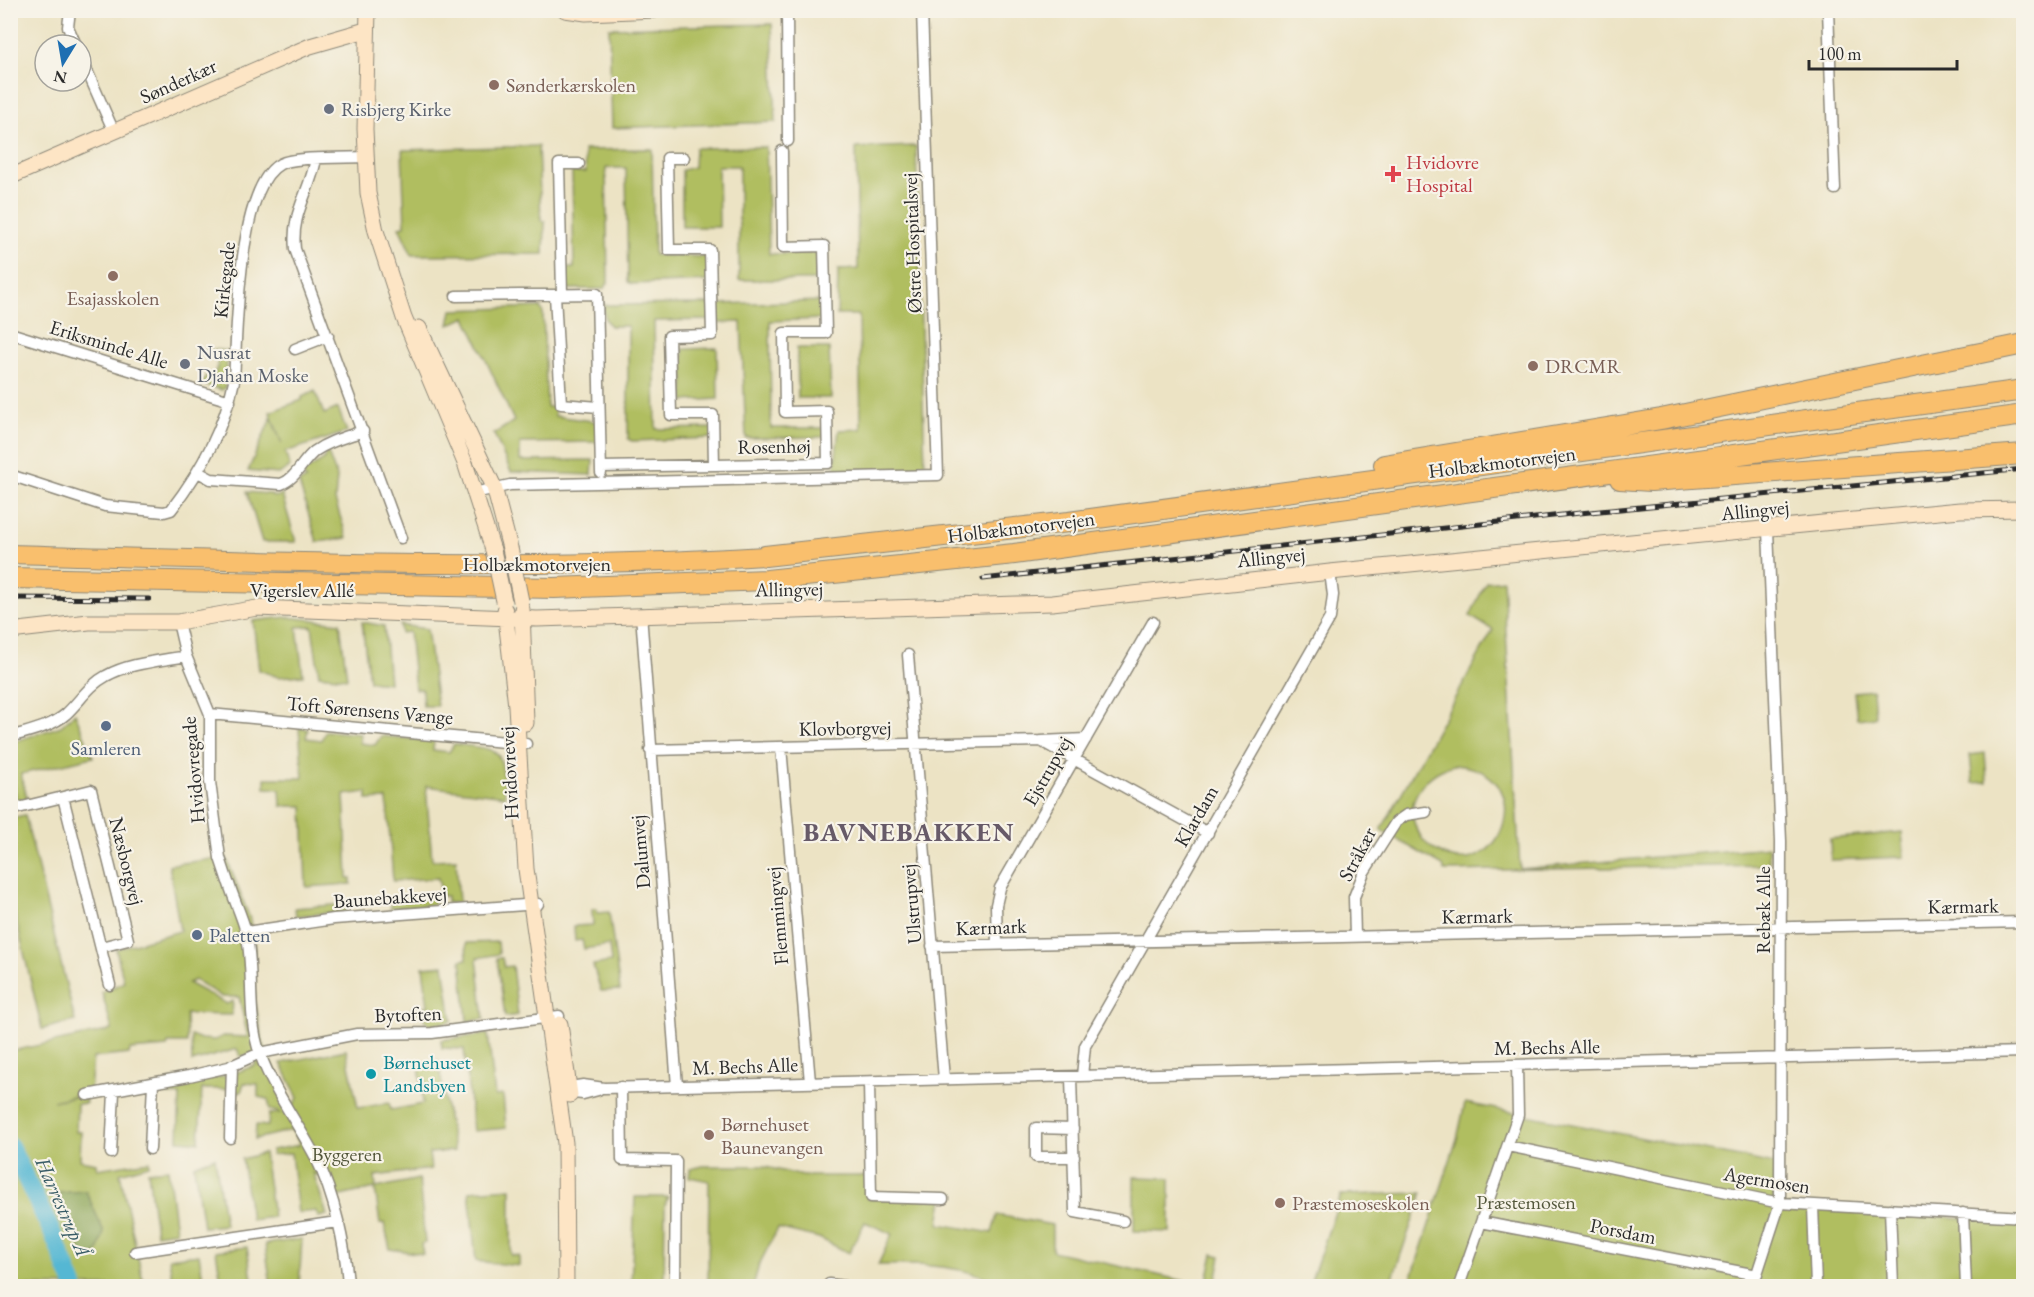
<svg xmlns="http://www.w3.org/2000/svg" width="2034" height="1297" font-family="'EB Garamond',serif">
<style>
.green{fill:#b0be60;stroke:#6e7446;stroke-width:1.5;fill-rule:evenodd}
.forest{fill:#8ca556;stroke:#5c6840;stroke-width:1.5}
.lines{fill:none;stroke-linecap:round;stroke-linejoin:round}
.river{stroke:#54b7d3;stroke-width:18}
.street-casing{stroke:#8c8778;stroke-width:13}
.secondary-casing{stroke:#8c8778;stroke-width:17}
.primary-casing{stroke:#8c8778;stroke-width:20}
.highway-casing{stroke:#8c8778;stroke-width:22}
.street{stroke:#fff;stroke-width:10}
.secondary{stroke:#fde5c5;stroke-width:15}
.primary{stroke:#f9bf6d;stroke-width:18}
.highway{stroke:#f9bf6d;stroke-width:20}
.rail-casing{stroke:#2b2b2b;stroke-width:5}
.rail{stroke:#f7f3e8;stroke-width:3;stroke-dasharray:9;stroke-linecap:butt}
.secondary-bridge-casing{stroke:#8c8778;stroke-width:17;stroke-linecap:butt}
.secondary-bridge{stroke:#fde5c5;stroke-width:15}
.education-dot{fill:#8d6e63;stroke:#f7f3e8;stroke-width:2}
.worship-dot{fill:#6b7280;stroke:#f7f3e8;stroke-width:2}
.health-dot{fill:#e0444e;stroke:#f7f3e8;stroke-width:2}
.service-dot{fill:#5c6f8a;stroke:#f7f3e8;stroke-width:2}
.culture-dot{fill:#0f9aa8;stroke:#f7f3e8;stroke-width:2}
.labels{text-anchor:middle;stroke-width:4.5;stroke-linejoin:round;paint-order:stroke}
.street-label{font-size:20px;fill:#2b2b2b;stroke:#f7f3e8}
.education-label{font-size:20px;fill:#785e54;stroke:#f7f3e8;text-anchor:start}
.worship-label{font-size:20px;fill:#5b616d;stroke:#f7f3e8;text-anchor:start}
.health-label{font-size:20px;fill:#be3a42;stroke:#f7f3e8;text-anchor:start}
.service-label{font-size:20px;fill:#4e5e75;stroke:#f7f3e8}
.culture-label{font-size:20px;fill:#0d838f;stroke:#f7f3e8;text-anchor:start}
.park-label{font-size:20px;fill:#53573b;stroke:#f7f3e8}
.water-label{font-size:21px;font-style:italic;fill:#395c66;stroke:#f7f3e8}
.district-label{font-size:26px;font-weight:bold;letter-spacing:1.5px;fill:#675a68;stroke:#f7f3e8}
</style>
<rect width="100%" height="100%" fill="#f7f3e8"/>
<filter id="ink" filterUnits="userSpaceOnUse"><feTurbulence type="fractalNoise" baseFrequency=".0167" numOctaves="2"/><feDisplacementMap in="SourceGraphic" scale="12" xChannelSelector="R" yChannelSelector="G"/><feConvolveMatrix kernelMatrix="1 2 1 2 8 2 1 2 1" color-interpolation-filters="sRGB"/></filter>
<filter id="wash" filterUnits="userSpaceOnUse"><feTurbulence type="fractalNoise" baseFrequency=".008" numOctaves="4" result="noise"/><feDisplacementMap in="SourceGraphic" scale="24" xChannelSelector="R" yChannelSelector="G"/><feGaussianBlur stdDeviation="1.35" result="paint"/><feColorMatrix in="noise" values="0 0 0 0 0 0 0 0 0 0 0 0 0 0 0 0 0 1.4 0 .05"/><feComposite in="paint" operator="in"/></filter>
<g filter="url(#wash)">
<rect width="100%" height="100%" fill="#ece3c4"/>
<path class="green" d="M 772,24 L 776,122 L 612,128 L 609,28 Z
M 538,146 L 541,221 L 545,221 L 544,254 L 412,255 L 399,227 L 405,226 L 402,150 Z
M 916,146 L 925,469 L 834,472 L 839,430 L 861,429 L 859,315 L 837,315 L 838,270 L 858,269 L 856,148 Z
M 766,147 L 769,254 L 820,253 L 821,280 L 739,280 L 739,166 L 718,166 L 719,227 L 682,227 L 682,170 L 694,167 L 695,148 Z
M 652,149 L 654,255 L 710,257 L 711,281 L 632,284 L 628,282 L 626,168 L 606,168 L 608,283 L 603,289 L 569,289 L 562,285 L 561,268 L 574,268 L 572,172 L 586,172 L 584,150 Z
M 825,301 L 822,319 L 770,321 L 771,428 L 825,428 L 825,437 L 746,438 L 741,322 L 717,323 L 716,304 Z
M 711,304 L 711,320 L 654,321 L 656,429 L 714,428 L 714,438 L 632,441 L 628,439 L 628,326 L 610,326 L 605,319 L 603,305 Z
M 540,307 L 543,313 L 547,407 L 554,407 L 555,416 L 600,422 L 600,442 L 520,443 L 520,461 L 593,460 L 592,475 L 511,472 L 494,434 L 514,421 L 466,317 L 449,325 L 452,310 Z
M 717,348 L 718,399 L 684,401 L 683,349 Z
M 797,348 L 829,348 L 831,398 L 798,398 Z
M 206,349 L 228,351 L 225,388 L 222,390 L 201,384 L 206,376 L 214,374 L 218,365 L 215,357 L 207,355 Z
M 315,391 L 324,414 L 338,408 L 347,432 L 285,452 L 290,467 L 279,474 L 248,471 L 271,418 L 282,444 L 270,412 L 302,400 L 302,397 Z
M 326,448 L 337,477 L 335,500 L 347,538 L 317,542 L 299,483 L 306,479 L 302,473 L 324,460 Z
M 247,492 L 270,494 L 274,497 L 282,495 L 296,542 L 262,542 Z
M 1503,580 L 1520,869 L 1769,847 L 1769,865 L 1445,871 L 1443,866 L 1381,830 L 1493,630 L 1470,616 L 1486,582 ZM 1453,765 C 1543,770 1502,882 1444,855 C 1435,850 1425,845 1420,835 C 1400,803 1423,775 1453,765 Z
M 287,617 L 340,623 L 347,678 L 319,675 L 312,626 L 297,627 L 303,675 L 278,677 L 259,670 L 253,621 Z
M 362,622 L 384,626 L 389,683 L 369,681 Z
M 400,625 L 427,629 L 437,706 L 423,706 L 422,689 L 415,689 L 409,632 L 401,633 Z
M 1873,690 L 1875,717 L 1857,719 L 1854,692 Z
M 75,713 L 93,757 L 21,774 L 27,798 L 17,801 L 11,773 L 10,743 L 61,726 Z
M 299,728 L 308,729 L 306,738 L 321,740 L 326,731 L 361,734 L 360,743 L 375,745 L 381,736 L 434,741 L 433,750 L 449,752 L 454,744 C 503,751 501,745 505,796 L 426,786 L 432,860 L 456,859 L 459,903 L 447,903 L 447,896 L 442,896 L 438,878 L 393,881 L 387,799 L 367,800 L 367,792 L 344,795 L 348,878 L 351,878 L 351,884 L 306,887 L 303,806 L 281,806 L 280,789 L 265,788 L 265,778 L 303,778 Z
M 1985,753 L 1987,782 L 1973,783 L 1970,755 Z
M 25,815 L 75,1021 L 42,1029 L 11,898 L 11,818 Z
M 1902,832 L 1904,857 L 1831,860 L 1830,839 Z
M 226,857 L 250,919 L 254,943 L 255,1002 L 264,1047 L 293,1105 L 298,1098 L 281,1063 L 346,1050 L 358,1108 L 389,1103 L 391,1110 L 423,1104 L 419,1063 L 438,1061 L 454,1151 L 429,1153 L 431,1169 L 375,1176 L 376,1188 L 419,1179 L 425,1243 L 421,1244 L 423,1254 L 390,1249 L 384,1223 L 380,1224 L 375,1188 L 336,1197 L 330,1175 L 315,1175 L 313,1172 L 327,1215 L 318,1217 L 316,1211 L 298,1213 L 291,1153 L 272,1155 L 271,1150 L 300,1145 L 292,1130 L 255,1139 L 256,1125 L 268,1126 L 269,1114 L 281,1113 L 270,1110 L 268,1099 L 258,1097 L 258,1084 L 244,1083 L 241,1092 L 234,1092 L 235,1073 L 256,1065 L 252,1055 L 240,1056 L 237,1049 L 192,1062 L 191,1035 L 201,1039 L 215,1040 L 223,1036 L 248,1037 L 239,997 L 222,997 L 195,980 L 188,983 L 227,1004 L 233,1001 L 232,1015 L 186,1014 L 187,1043 L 168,1043 L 167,1047 L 130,1050 L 129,1054 L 93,1058 L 90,1092 L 53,1101 L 84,1095 L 86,1103 L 77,1104 L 76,1132 L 81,1132 L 80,1160 L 96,1163 L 97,1169 L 149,1161 L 149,1165 L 120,1173 L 144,1286 L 11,1286 L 11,1051 L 112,1030 L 102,992 L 124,982 L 116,949 L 180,931 L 169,865 Z
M 434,898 L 434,905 L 390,908 L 391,901 Z
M 345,904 L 347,911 L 296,916 L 295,908 Z
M 592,909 L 597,909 L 597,913 L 609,912 L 620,990 L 601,991 L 593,965 L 611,962 L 609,945 L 584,949 L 582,940 L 575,941 L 574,926 L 593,925 Z
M 498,942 L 499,954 L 477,958 L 484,1019 L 467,1021 L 461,960 L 467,959 L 466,943 Z
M 497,958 L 502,958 L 504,967 L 512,966 L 518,1015 L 505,1017 Z
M 444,965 L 452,1021 L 430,1026 L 421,1013 L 412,1013 L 412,1008 L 428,1006 L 423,967 Z
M 488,1034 L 495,1096 L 503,1095 L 506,1128 L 473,1131 L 464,1049 L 442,1048 L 441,1040 Z
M 229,1075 L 228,1089 L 202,1089 L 199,1142 L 178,1140 L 180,1095 L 156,1094 L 157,1090 Z
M 1465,1103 L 1775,1164 L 1773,1205 L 2023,1222 L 2023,1286 L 1409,1286 L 1457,1139 Z
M 264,1153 L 273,1217 L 251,1220 L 242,1159 Z
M 215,1157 L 225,1225 L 203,1227 L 194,1165 Z
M 703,1166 L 762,1166 L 803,1176 L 866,1176 L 868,1199 L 943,1199 L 939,1224 L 992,1233 L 997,1215 L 1052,1225 L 1052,1251 L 1206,1286 L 1213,1254 L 1221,1256 L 1215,1286 L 1007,1286 C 965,1265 924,1264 878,1265 L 892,1234 L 865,1222 L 849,1253 L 819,1238 L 778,1228 L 759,1265 L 753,1286 L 708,1286 L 709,1181 L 689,1177 L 690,1169 Z
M 168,1169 L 176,1231 L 156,1234 L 148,1171 Z
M 1134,1177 L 1170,1178 L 1170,1232 L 1134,1231 Z
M 511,1188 L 511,1255 L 519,1256 L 519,1266 L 476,1261 L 469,1191 Z
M 1422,1193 L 1390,1286 L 1309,1286 L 1341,1195 Z
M 635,1197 L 668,1197 L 665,1205 L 664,1286 L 631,1286 Z
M 302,1239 L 299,1286 L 271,1286 L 265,1244 Z
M 247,1247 L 253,1286 L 222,1286 L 216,1251 Z
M 199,1254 L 204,1286 L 173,1286 L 169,1258 Z"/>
<path class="forest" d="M 86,1191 L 104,1232 L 98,1252 L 85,1259 L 57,1193 Z"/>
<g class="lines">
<path class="river" d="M 10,1146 L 53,1234 L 74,1286"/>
</g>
</g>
<g filter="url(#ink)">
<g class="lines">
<defs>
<path id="street" d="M 70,10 L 68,27 L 76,45
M 787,10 L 788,141
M 1828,10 L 1835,189
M 81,57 L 114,132
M 684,158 L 667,158 L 669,250 L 710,250 L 712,335 L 669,336 L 671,415 L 713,415 L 714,465
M 316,159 C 309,195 291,212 295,249 L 401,538
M 562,294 L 559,164 L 579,164
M 555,295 L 561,404 L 599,407
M 456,296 L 597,294 L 601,473
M 10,333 L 230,401
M 295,349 L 328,336
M 601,467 L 828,463 L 827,411 L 785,412 L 784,333 L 826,333 L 824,246 L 783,247 L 782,151
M 198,472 L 211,479 L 281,484 C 296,479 302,461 315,451 C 329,441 346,437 363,431
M 10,475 L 105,506 L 164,512 L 171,510 C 201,471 224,429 234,381 C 237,335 237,187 280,164 C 295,156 348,158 366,157
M 474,493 L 510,485 L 938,475 L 922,10
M 641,614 L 677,1086
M 178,622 L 186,656 L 210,714 L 210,782 L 220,858 L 228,882
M 908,655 L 944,1079
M 210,714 L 526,744
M 10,737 C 29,731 51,727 66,714 C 80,701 89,685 106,676 C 129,663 160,661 186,656
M 1041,741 L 1086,739
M 781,747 L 810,1082
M 650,750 L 1041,741 L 1208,833
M 63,797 L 91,790 L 128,940 L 101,947
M 10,810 L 63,797 L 110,985
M 229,884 C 234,900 242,916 246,932 C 255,972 246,1014 260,1054 C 274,1092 298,1123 316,1158 C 334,1194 346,1247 348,1286
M 246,932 L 334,919 L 538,904
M 1355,936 L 1354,897 L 1364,872 L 1396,822 L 1406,815 L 1426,812
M 997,944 L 996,905 L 1000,888 L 1153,622
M 932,946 L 2024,922
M 1082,1076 L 1085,1046 L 1330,618 L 1333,595 L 1330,572
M 1071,1077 L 1075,1212 L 1123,1221
M 869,1082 L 871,1197 L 943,1199
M 621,1087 L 622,1160 L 676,1161 L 675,1286
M 564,1088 L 583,1085 L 604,1088 L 2024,1052
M 563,1092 L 583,1094 L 598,1090
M 87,1095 L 189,1076 L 229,1067 L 260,1053 L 357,1034 L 432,1033 L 559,1016
M 1073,1129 L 1036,1128 L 1036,1157 L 1074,1157
M 230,1138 L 232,1065
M 1508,1146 L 1780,1203 L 2024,1217
M 150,1149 L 153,1083
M 111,1153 L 114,1092
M 1813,1206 L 1816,1286
M 1890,1209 L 1893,1286
M 1963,1213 L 1966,1286
M 1481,1222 L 1757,1275
M 135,1252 L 337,1222
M 829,1286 L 829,1284 L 844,1286
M 1459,1286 L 1518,1115 L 1517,1066
M 1753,1286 L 1780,1203 L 1781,841 L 1768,530"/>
<path id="secondary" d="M 368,10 L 365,129 L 368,193 L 376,231 L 404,318 L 465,463 L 493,550
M 565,10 L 586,13 L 655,10
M 10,177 L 310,46 L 366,30
M 419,328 L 494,487 L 510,548
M 522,609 L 526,723
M 505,610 L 516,706 L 526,869 L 565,1143 L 566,1286
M 10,631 L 89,622 L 178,622 L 257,608 L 537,619 L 1052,603 L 1330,572 L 1833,522 L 1960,510 L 2024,509
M 560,1024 L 570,1095"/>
<path id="primary" d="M 10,554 C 262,561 514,572 765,556"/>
<path id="highway" d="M 1384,465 L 1661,419 L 2024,344
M 1620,479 L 1651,481 L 2024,454
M 765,556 L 1069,522 L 2024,390
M 10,578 L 554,588 L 767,580 L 1014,554 L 2024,415"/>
</defs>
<use href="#street" class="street-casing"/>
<use href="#secondary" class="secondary-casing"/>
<use href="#primary" class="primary-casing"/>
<use href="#highway" class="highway-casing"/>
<use href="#street" class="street"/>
<use href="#secondary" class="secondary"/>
<use href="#primary" class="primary"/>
<use href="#highway" class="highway"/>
<defs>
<path id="rail" d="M 983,579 L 1580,513 L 2024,469
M 10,598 L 149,599"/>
</defs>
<use href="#rail" class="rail-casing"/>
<use href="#rail" class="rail"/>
<defs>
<path id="secondary-bridge" d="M 510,548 L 521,601
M 493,550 L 504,601"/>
</defs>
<use href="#secondary-bridge" class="secondary-bridge-casing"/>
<use href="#secondary-bridge" class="secondary-bridge"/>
</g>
</g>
<g class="education-dot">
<circle cx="494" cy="85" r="6"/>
<circle cx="113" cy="276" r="6"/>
<circle cx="1533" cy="366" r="6"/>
<circle cx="709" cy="1135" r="6"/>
<circle cx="1280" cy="1203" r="6"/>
</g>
<g class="worship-dot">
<circle cx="329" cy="109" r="6"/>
<circle cx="185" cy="364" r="6"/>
</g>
<path class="health-dot" d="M1390 165h6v6h6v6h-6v6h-6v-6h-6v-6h6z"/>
<g class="service-dot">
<circle cx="106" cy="726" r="6"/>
<circle cx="197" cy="935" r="6"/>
</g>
<circle class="culture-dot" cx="371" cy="1074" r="6"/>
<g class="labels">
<g class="street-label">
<text transform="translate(178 81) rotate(-24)" y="7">Sønderkær</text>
<text transform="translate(912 243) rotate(-92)" y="7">Østre Hospitalsvej</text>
<text transform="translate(224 280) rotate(-84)" y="7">Kirkegade</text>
<text transform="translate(109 344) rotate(17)" y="7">Eriksminde Alle</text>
<text transform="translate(774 446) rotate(-1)" y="7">Rosenhøj</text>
<text transform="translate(1502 462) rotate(-7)" y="7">Holbækmotorvejen</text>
<text transform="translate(1755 510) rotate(-6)" y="7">Allingvej</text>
<text transform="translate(1021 527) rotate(-7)" y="7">Holbækmotorvejen</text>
<text transform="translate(1271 557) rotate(-6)" y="7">Allingvej</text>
<text x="537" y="571">Holbækmotorvejen</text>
<text transform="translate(789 589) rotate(-1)" y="7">Allingvej</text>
<text x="302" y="597">Vigerslev Allé</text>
<text transform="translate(370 710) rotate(5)" y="7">Toft Sørensens Vænge</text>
<text transform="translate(845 728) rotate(-1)" y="7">Klovborgvej</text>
<text transform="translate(193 770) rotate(-95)" y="7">Hvidovregade</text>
<text transform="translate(1047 771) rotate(-60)" y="7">Ejstrupvej</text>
<text transform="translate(509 773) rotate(-93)" y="7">Hvidovrevej</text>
<text transform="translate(1196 816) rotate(-60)" y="7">Klardam</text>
<text transform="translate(640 852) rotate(-95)" y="7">Dalumvej</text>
<text transform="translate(1357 854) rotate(-62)" y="7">Stråkær</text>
<text transform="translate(127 861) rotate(76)" y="7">Næsborgvej</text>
<text transform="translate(390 897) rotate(-4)" y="7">Baunebakkevej</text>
<text transform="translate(911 904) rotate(-95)" y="7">Ulstrupvej</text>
<text transform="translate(1963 906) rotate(-1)" y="7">Kærmark</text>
<text transform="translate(1763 910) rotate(-90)" y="7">Rebæk Alle</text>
<text transform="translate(777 916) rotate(-95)" y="7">Flemmingvej</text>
<text transform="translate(1477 916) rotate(-1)" y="7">Kærmark</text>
<text transform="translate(991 927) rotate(-2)" y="7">Kærmark</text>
<text transform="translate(408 1014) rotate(-2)" y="7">Bytoften</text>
<text transform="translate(1547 1047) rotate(-1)" y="7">M. Bechs Alle</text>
<text transform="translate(745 1066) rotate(-2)" y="7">M. Bechs Alle</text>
<text transform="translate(1767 1180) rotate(9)" y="7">Agermosen</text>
<text transform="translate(1623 1231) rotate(11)" y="7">Porsdam</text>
</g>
<g class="education-label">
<text x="506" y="92">Sønderkærskolen</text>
<text x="113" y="305" text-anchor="middle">Esajasskolen</text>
<text x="1545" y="373">DRCMR</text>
<text x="721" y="1131">Børnehuset<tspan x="721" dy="23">Baunevangen</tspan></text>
<text x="1292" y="1210">Præstemoseskolen</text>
</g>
<g class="worship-label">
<text x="341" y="116">Risbjerg Kirke</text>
<text x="197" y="359">Nusrat<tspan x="197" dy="23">Djahan Moske</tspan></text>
</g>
<g class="health-label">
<text x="1406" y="169">Hvidovre<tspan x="1406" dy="23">Hospital</tspan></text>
</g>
<g class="service-label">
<text x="106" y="755">Samleren</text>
<text x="209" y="942" text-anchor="start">Paletten</text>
</g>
<g class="culture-label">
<text x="383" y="1069">Børnehuset<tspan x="383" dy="23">Landsbyen</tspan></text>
</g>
<g class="park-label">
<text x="347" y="1161">Byggeren</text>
<text x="1526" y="1209">Præstemosen</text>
</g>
<g class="water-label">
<text transform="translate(63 1207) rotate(66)" y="7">Harrestrup Å</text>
</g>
<g class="district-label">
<text x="909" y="841">BAVNEBAKKEN</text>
</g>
</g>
<rect width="2034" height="1297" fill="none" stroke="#f7f3e8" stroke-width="36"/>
<g transform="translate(63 63) rotate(191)"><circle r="28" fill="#f7f3e8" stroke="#a5a39c" stroke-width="1.5"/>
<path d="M0-4.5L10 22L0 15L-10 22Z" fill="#1f6fb2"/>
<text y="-9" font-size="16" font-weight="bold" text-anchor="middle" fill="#2b2b2b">N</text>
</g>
<path d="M1809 60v9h148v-9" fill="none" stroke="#2b2b2b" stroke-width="3"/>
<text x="1818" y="60" font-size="18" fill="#2b2b2b" stroke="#f7f3e8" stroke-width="4.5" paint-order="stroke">100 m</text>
</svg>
